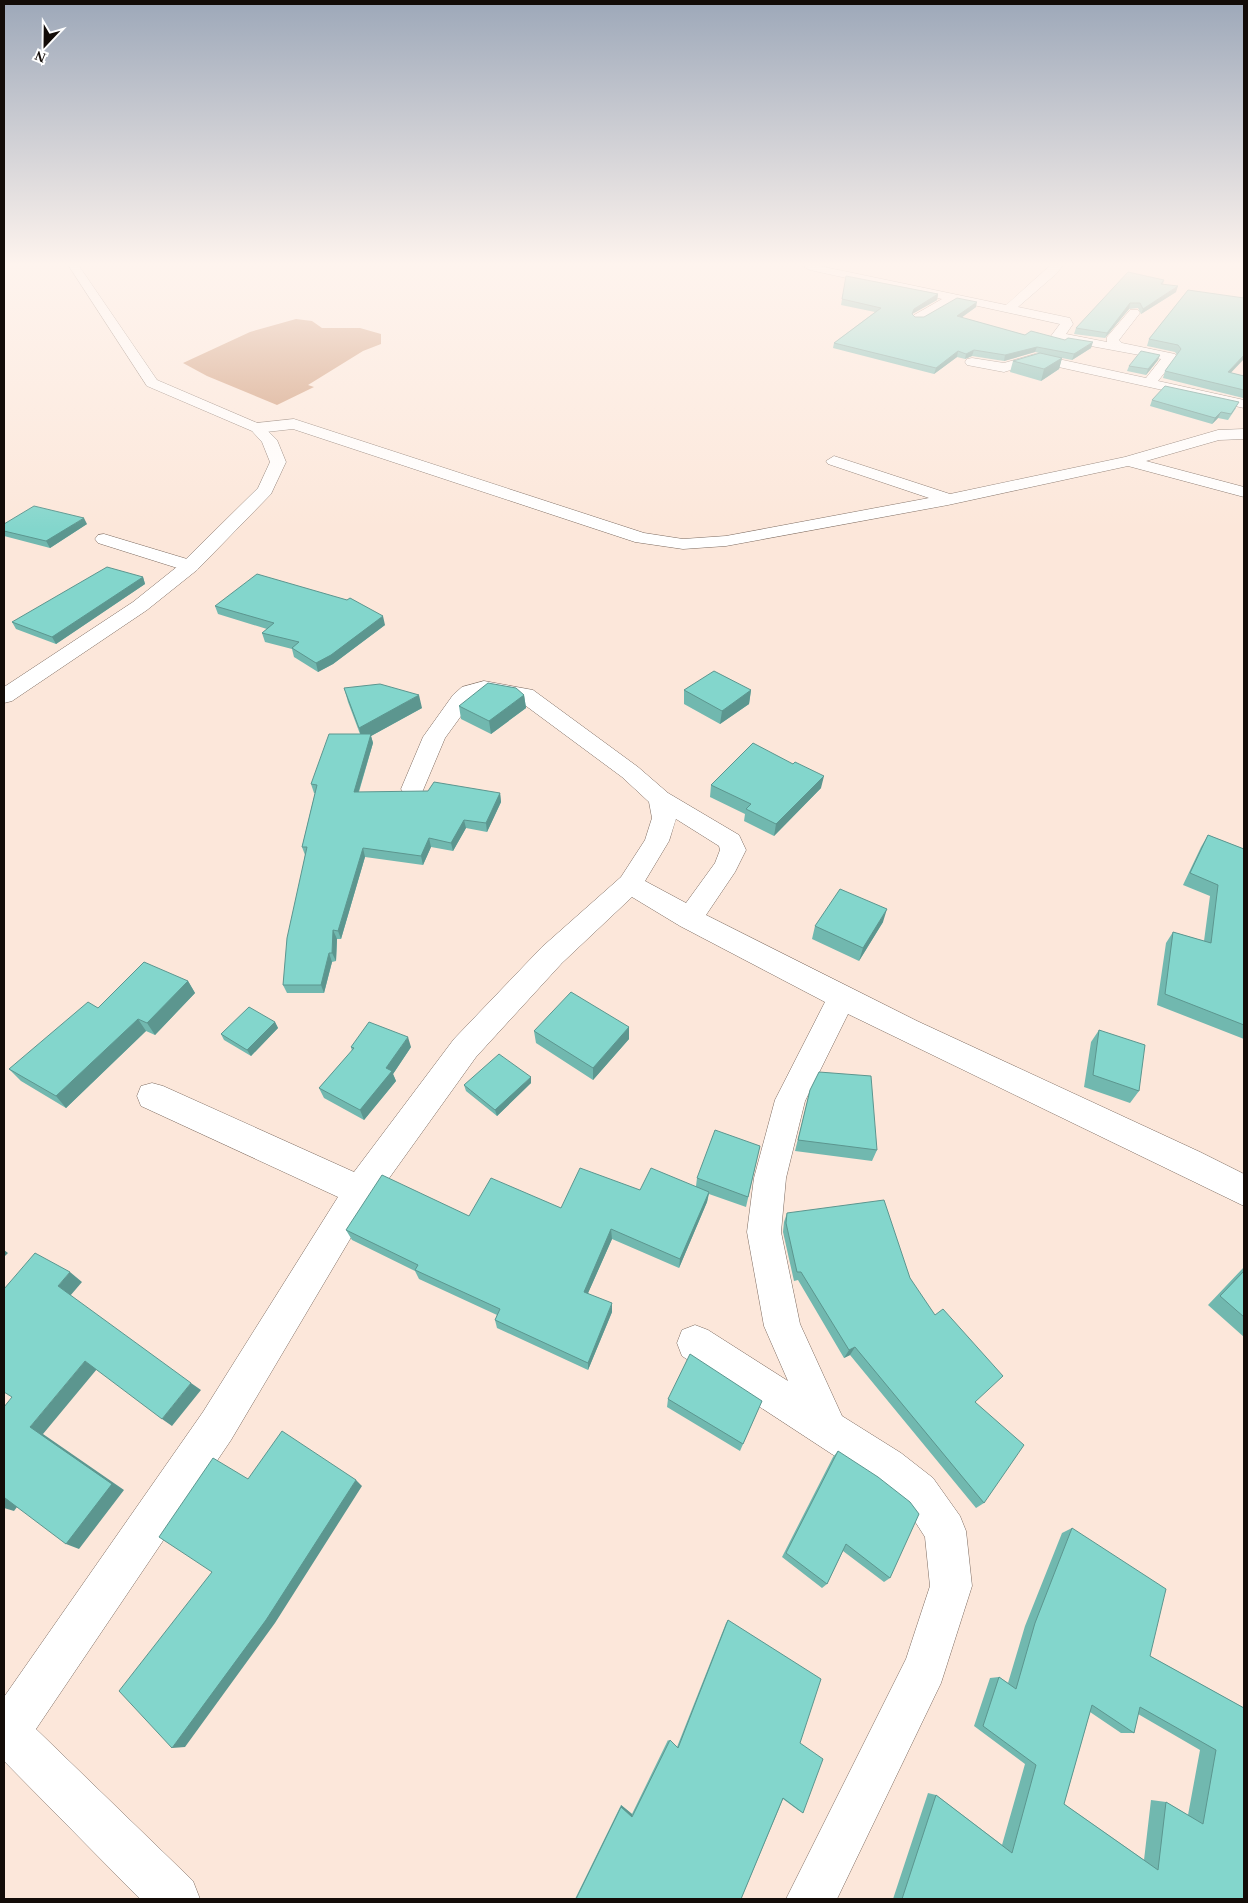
<svg xmlns="http://www.w3.org/2000/svg" width="1248" height="1903" font-family="Georgia,serif">
<style>
.water{fill:#cc9572}
.lines{fill:none;stroke-linecap:round;stroke-linejoin:round}
.minor-casing{stroke:#7d6b60;stroke-width:1}
.tertiary-casing{stroke:#7d6b60;stroke-width:1}
.minor{fill:#fff;fill-rule:evenodd}
.tertiary{fill:#fff;fill-rule:evenodd}
.wall{fill:#71b8af;fill-rule:evenodd}
.shaded-wall{fill:#5c968f}
.building{fill:#83d6cc;stroke:#5c968f;fill-rule:evenodd}
</style>
<rect width="100%" height="100%" fill="#fce7da"/>
<path class="water" d="M 296,319 L 312,321 L 322,328 L 360,328 L 381,334 L 381,344 L 363,351 L 308,385 L 314,387 L 277,405 L 207,376 L 183,363 L 250,332 Z"/>
<g class="lines">
<defs>
<path id="minor" d="M 1053,263 L 1065,263 L 1056,274 L 1018,307 L 1070,318 L 1073,324 L 1066,334 L 1107,342 L 1107,337 L 1130,310 L 1138,310 L 1140,313 L 1119,340 L 1122,343 L 1175,354 L 1177,357 L 1158,381 L 1244,400 L 1244,408 L 1036,362 L 1004,372 L 967,365 L 965,362 L 967,359 L 972,358 L 1004,363 L 1035,354 L 1146,378 L 1161,359 L 1053,339 L 1051,336 L 1060,324 L 955,301 L 922,321 L 914,321 L 912,318 L 914,315 L 942,299 L 810,270 L 804,267 L 810,264 L 1006,305 Z
M 294,419 L 644,533 L 683,539 L 726,536 L 929,498 L 828,464 L 826,461 L 834,456 L 950,494 L 1125,457 L 1218,430 L 1244,429 L 1244,439 L 1219,440 L 1146,461 L 1244,487 L 1244,497 L 1128,466 L 948,505 L 726,546 L 683,549 L 635,542 L 293,429 L 257,433 L 249,428 L 257,423 Z
M 104,534 L 197,562 L 199,566 L 197,570 L 190,572 L 98,543 L 95,539 L 98,535 Z
M 484,681 L 533,690 L 638,767 L 668,793 L 739,835 L 746,850 L 735,872 L 706,915 L 917,1021 L 1200,1152 L 1244,1174 L 1244,1206 L 848,1014 L 805,1101 L 786,1178 L 781,1232 L 800,1324 L 842,1416 L 901,1453 L 933,1478 L 960,1516 L 966,1531 L 972,1586 L 941,1683 L 837,1899 L 786,1899 L 906,1659 L 930,1586 L 925,1537 L 905,1506 L 873,1481 L 682,1356 L 677,1343 L 682,1330 L 695,1325 L 708,1330 L 788,1381 L 764,1326 L 747,1232 L 754,1178 L 775,1100 L 825,1002 L 680,926 L 632,897 L 562,963 L 476,1057 L 372,1202 L 231,1440 L 36,1729 L 193,1881 L 200,1899 L 140,1899 L 4,1761 L 4,1697 L 203,1412 L 338,1197 L 141,1106 L 137,1096 L 141,1086 L 152,1083 L 163,1086 L 354,1172 L 454,1039 L 542,947 L 621,877 L 645,840 L 652,818 L 649,802 L 622,777 L 518,700 L 486,694 L 478,697 L 469,705 L 445,738 L 421,795 L 413,797 L 405,795 L 401,789 L 423,737 L 453,695 L 462,687 ZM 676,819 L 719,846 L 720,850 L 715,863 L 686,903 L 645,881 L 669,841 Z"/>
<path id="tertiary" d="M 67,263 L 77,263 L 157,380 L 262,425 L 277,440 L 286,462 L 271,494 L 197,570 L 147,610 L 12,701 L 4,703 L 4,687 L 133,602 L 183,562 L 258,488 L 270,462 L 262,442 L 252,431 L 147,386 Z"/>
</defs>
<use href="#minor" class="minor-casing"/>
<use href="#tertiary" class="tertiary-casing"/>
<use href="#minor" class="minor"/>
<use href="#tertiary" class="tertiary"/>
</g>
<path class="wall" d="M 846,276 L 938,294 L 937,300 L 912,314 L 915,317 L 924,317 L 976,307 L 961,318 L 1025,335 L 1091,348 L 1072,360 L 1062,358 L 1059,369 L 1041,381 L 1010,372 L 1013,361 L 1039,353 L 1035,352 L 1004,361 L 972,356 L 965,359 L 957,357 L 934,374 L 833,348 L 834,343 L 875,312 L 841,305 Z
M 1164,280 L 1163,284 L 1176,292 L 1141,314 L 1138,308 L 1129,309 L 1105,338 L 1074,334 L 1076,328 Z
M 1188,290 L 1231,373 L 1244,376 L 1244,395 L 1243,398 L 1163,378 L 1165,371 L 1177,355 L 1175,352 L 1147,346 L 1149,339 Z
M 1158,360 L 1146,375 L 1127,371 L 1129,366 Z
M 1152,400 L 1236,408 L 1228,420 L 1218,418 L 1212,424 L 1150,406 Z
M 4,524 L 87,524 L 50,548 L 4,536 Z
M 143,577 L 145,584 L 56,644 L 16,629 L 12,622 Z
M 215,606 L 385,625 L 333,664 L 318,672 L 294,657 L 292,649 L 265,642 L 262,633 L 267,629 L 218,614 Z
M 344,688 L 422,708 L 371,736 L 373,743 L 359,792 L 500,793 L 501,802 L 487,832 L 466,828 L 453,851 L 431,847 L 423,865 L 365,857 L 341,939 L 337,939 L 336,961 L 332,962 L 324,993 L 287,993 L 283,985 L 305,855 L 302,847 L 315,793 L 314,793 L 311,784 L 360,734 L 348,702 Z
M 684,690 L 751,690 L 749,704 L 720,724 L 684,704 Z
M 524,695 L 526,708 L 491,734 L 461,719 L 459,706 Z
M 711,785 L 821,788 L 774,836 L 744,821 L 745,814 L 710,797 Z
M 1208,835 L 1244,849 L 1244,1039 L 1157,1005 L 1166,943 L 1173,932 L 1204,941 L 1210,896 L 1183,885 L 1201,847 Z
M 883,922 L 859,961 L 812,939 L 815,926 Z
M 188,981 L 195,993 L 155,1035 L 146,1031 L 66,1108 L 21,1081 L 9,1069 L 98,1008 Z
M 275,1022 L 278,1028 L 251,1056 L 224,1040 L 221,1034 Z
M 629,1027 L 629,1039 L 593,1080 L 536,1043 L 534,1031 Z
M 1099,1030 L 1139,1091 L 1130,1103 L 1084,1087 L 1091,1042 Z
M 351,1047 L 411,1047 L 393,1074 L 396,1081 L 364,1120 L 324,1098 L 319,1088 L 352,1051 Z
M 531,1083 L 497,1116 L 466,1091 L 464,1085 Z
M 810,1090 L 877,1150 L 872,1161 L 795,1151 Z
M 760,1146 L 746,1207 L 709,1194 L 707,1202 L 679,1268 L 612,1239 L 588,1293 L 612,1312 L 588,1370 L 497,1328 L 495,1320 L 497,1315 L 419,1279 L 415,1271 L 352,1240 L 346,1230 L 469,1216 L 561,1208 L 696,1186 L 697,1178 Z
M 787,1213 L 910,1278 L 975,1402 L 984,1503 L 976,1508 L 850,1355 L 844,1358 L 798,1280 L 794,1281 L 783,1232 L 784,1222 Z
M 1244,1267 L 1244,1337 L 1208,1305 Z
M 668,1399 L 762,1401 L 740,1451 L 667,1407 Z
M 838,1451 L 890,1578 L 884,1582 L 843,1551 L 827,1584 L 822,1588 L 782,1557 L 833,1457 Z
M 1072,1528 L 1150,1656 L 1244,1708 L 1244,1899 L 893,1899 L 928,1793 L 936,1795 L 1002,1845 L 1025,1764 L 974,1726 L 990,1678 L 999,1677 L 1008,1683 L 1025,1626 L 1062,1533 ZM 1090,1712 L 1121,1733 L 1134,1733 L 1138,1714 L 1200,1750 L 1188,1815 L 1166,1802 L 1151,1800 L 1144,1860 L 1064,1804 Z
M 728,1620 L 800,1743 L 803,1813 L 798,1810 L 783,1799 L 741,1899 L 575,1899 L 621,1805 L 632,1814 L 668,1740 L 677,1747 L 726,1623 Z"/>
<path class="shaded-wall" d="M 1178,286 L 1176,292 L 1141,314 L 1143,309 Z
M 938,294 L 937,300 L 912,314 L 910,319 L 914,309 Z
M 977,302 L 976,307 L 955,322 L 957,316 Z
M 1130,303 L 1129,309 L 1105,338 L 1107,333 Z
M 1093,342 L 1091,348 L 1072,360 L 1074,354 Z
M 1037,347 L 1035,352 L 1004,361 L 1005,355 Z
M 974,350 L 972,356 L 965,359 L 966,354 Z
M 958,351 L 957,357 L 934,374 L 936,368 Z
M 1160,355 L 1158,360 L 1146,375 L 1148,369 Z
M 1244,355 L 1244,359 L 1225,379 L 1228,372 Z
M 1062,358 L 1059,369 L 1041,381 L 1044,369 Z
M 1221,412 L 1218,418 L 1212,424 L 1215,418 Z
M 84,518 L 87,524 L 50,548 L 46,541 Z
M 143,577 L 145,584 L 56,644 L 52,637 Z
M 383,616 L 385,625 L 333,664 L 318,672 L 316,663 Z
M 751,690 L 749,704 L 720,724 L 722,711 Z
M 419,695 L 422,708 L 371,736 L 373,743 L 356,800 L 354,792 L 362,741 L 359,728 Z
M 524,695 L 526,708 L 491,734 L 489,721 Z
M 824,776 L 821,788 L 774,836 L 776,824 Z
M 500,793 L 501,802 L 487,832 L 486,823 Z
M 464,820 L 466,828 L 453,851 L 451,843 Z
M 429,838 L 431,847 L 423,865 L 421,856 Z
M 363,848 L 365,857 L 341,939 L 338,931 Z
M 887,909 L 883,922 L 859,961 L 863,948 Z
M 333,930 L 337,939 L 336,961 L 332,953 Z
M 329,953 L 332,962 L 324,993 L 321,985 Z
M 188,981 L 195,993 L 155,1035 L 147,1023 Z
M 138,1019 L 146,1031 L 66,1108 L 56,1096 Z
M 275,1022 L 278,1028 L 251,1056 L 247,1050 Z
M 629,1027 L 629,1039 L 593,1080 L 593,1068 Z
M 408,1037 L 411,1047 L 393,1074 L 396,1081 L 364,1120 L 360,1110 L 386,1068 Z
M 531,1077 L 531,1083 L 497,1116 L 495,1110 Z
M 709,1192 L 707,1202 L 679,1268 L 680,1259 Z
M 611,1229 L 612,1239 L 585,1300 L 584,1292 Z
M 4,1250 L 8,1253 L 4,1257 Z
M 70,1272 L 82,1282 L 70,1296 L 58,1286 Z
M 612,1303 L 612,1312 L 588,1370 L 588,1363 Z
M 855,1347 L 850,1355 L 844,1358 L 849,1350 Z
M 85,1361 L 97,1369 L 43,1434 L 124,1490 L 79,1549 L 66,1544 L 30,1427 Z
M 191,1383 L 201,1390 L 172,1426 L 162,1419 Z
M 356,1480 L 362,1486 L 275,1623 L 185,1747 L 172,1748 Z
M 5,1498 L 20,1503 L 14,1511 L 4,1508 L 4,1500 Z
M 621,1805 L 632,1814 L 632,1817 L 621,1807 Z"/>
<path class="building" d="M 1128,272 L 1164,280 L 1161,284 L 1178,286 L 1143,309 L 1140,303 L 1130,303 L 1107,333 L 1076,328 Z
M 846,276 L 938,294 L 914,309 L 912,314 L 915,317 L 924,317 L 957,298 L 977,302 L 957,316 L 1025,335 L 1031,331 L 1065,340 L 1068,338 L 1093,342 L 1074,354 L 1037,347 L 1005,355 L 974,350 L 966,354 L 958,351 L 936,368 L 834,343 L 881,308 L 842,299 Z
M 1188,290 L 1244,298 L 1244,355 L 1228,372 L 1244,376 L 1244,390 L 1165,371 L 1181,349 L 1178,345 L 1149,339 Z
M 1141,351 L 1160,355 L 1148,369 L 1129,366 Z
M 1040,353 L 1062,358 L 1044,369 L 1013,361 Z
M 1165,386 L 1239,402 L 1231,414 L 1221,412 L 1215,418 L 1152,400 Z
M 34,506 L 84,518 L 46,541 L 4,531 L 4,524 Z
M 107,567 L 143,577 L 52,637 L 12,622 Z
M 257,574 L 347,600 L 350,598 L 383,616 L 331,655 L 316,663 L 292,648 L 299,642 L 262,633 L 274,623 L 215,606 Z
M 714,671 L 751,690 L 722,711 L 684,690 Z
M 488,683 L 516,688 L 524,695 L 489,721 L 459,706 Z
M 380,684 L 419,695 L 359,728 L 344,688 Z
M 329,734 L 371,734 L 354,792 L 428,791 L 434,782 L 500,793 L 486,823 L 464,820 L 451,843 L 429,838 L 421,856 L 363,848 L 338,931 L 333,930 L 332,953 L 329,953 L 321,985 L 283,985 L 287,938 L 307,847 L 302,847 L 317,785 L 311,784 Z
M 753,743 L 793,764 L 795,762 L 824,776 L 776,824 L 746,809 L 751,804 L 711,785 Z
M 1208,835 L 1244,849 L 1244,1025 L 1165,994 L 1173,932 L 1211,943 L 1218,885 L 1190,873 Z
M 840,889 L 887,909 L 863,948 L 815,926 Z
M 144,962 L 188,981 L 147,1023 L 138,1019 L 56,1096 L 9,1069 L 88,1002 L 98,1008 Z
M 571,992 L 629,1027 L 593,1068 L 534,1031 Z
M 249,1007 L 275,1022 L 247,1050 L 221,1034 Z
M 369,1022 L 408,1037 L 386,1068 L 392,1071 L 360,1110 L 319,1088 L 354,1048 L 351,1047 Z
M 1099,1030 L 1145,1045 L 1139,1091 L 1093,1075 Z
M 499,1054 L 531,1077 L 495,1110 L 464,1085 Z
M 819,1072 L 871,1076 L 877,1150 L 798,1140 L 810,1090 Z
M 715,1130 L 760,1146 L 748,1197 L 697,1178 Z
M 580,1168 L 640,1190 L 651,1168 L 709,1192 L 680,1259 L 611,1229 L 584,1292 L 612,1303 L 588,1363 L 495,1320 L 500,1309 L 415,1270 L 418,1265 L 346,1230 L 382,1175 L 469,1216 L 491,1178 L 561,1208 Z
M 884,1200 L 910,1278 L 935,1315 L 943,1309 L 1003,1376 L 975,1402 L 1024,1445 L 984,1503 L 855,1347 L 849,1350 L 801,1272 L 797,1272 L 786,1223 L 787,1213 Z
M 35,1253 L 70,1272 L 58,1286 L 191,1383 L 162,1419 L 85,1361 L 30,1427 L 112,1484 L 66,1544 L 5,1498 L 4,1500 L 4,1407 L 12,1397 L 4,1392 L 4,1289 Z
M 1244,1271 L 1244,1317 L 1220,1296 Z
M 690,1354 L 762,1401 L 743,1444 L 668,1399 Z
M 282,1431 L 356,1480 L 266,1620 L 172,1748 L 119,1691 L 212,1572 L 159,1537 L 213,1458 L 248,1479 Z
M 838,1451 L 878,1477 L 910,1502 L 919,1514 L 890,1578 L 846,1544 L 827,1584 L 786,1553 Z
M 1072,1528 L 1166,1589 L 1150,1656 L 1244,1708 L 1244,1899 L 902,1899 L 936,1795 L 1012,1853 L 1036,1765 L 983,1726 L 999,1677 L 1016,1689 L 1035,1623 ZM 1092,1705 L 1134,1733 L 1140,1707 L 1216,1750 L 1203,1824 L 1166,1802 L 1158,1870 L 1064,1804 Z
M 728,1620 L 821,1679 L 800,1743 L 823,1759 L 803,1813 L 783,1798 L 741,1899 L 576,1899 L 621,1807 L 632,1817 L 670,1740 L 678,1748 Z"/>
<linearGradient id="sky" x2="0" y2="1"><stop stop-color="#9da8b9"/><stop offset="0.5" stop-color="#fef4ee"/><stop offset="1" stop-color="#fef4ee" stop-opacity="0"/></linearGradient>
<rect width="1248" height="529" fill="url(#sky)"/>
<rect width="1248" height="1903" fill="none" stroke="#130c08" stroke-width="10"/>
<g transform="translate(45 45) rotate(202)" stroke="#ffffff" stroke-width="4" paint-order="stroke">
<path d="M0-4L9 19L0 12L-9 19Z" fill="#130c08"/>
<text y="-8" font-size="14" font-weight="bold" text-anchor="middle" fill="#130c08">N</text>
</g>
</svg>
